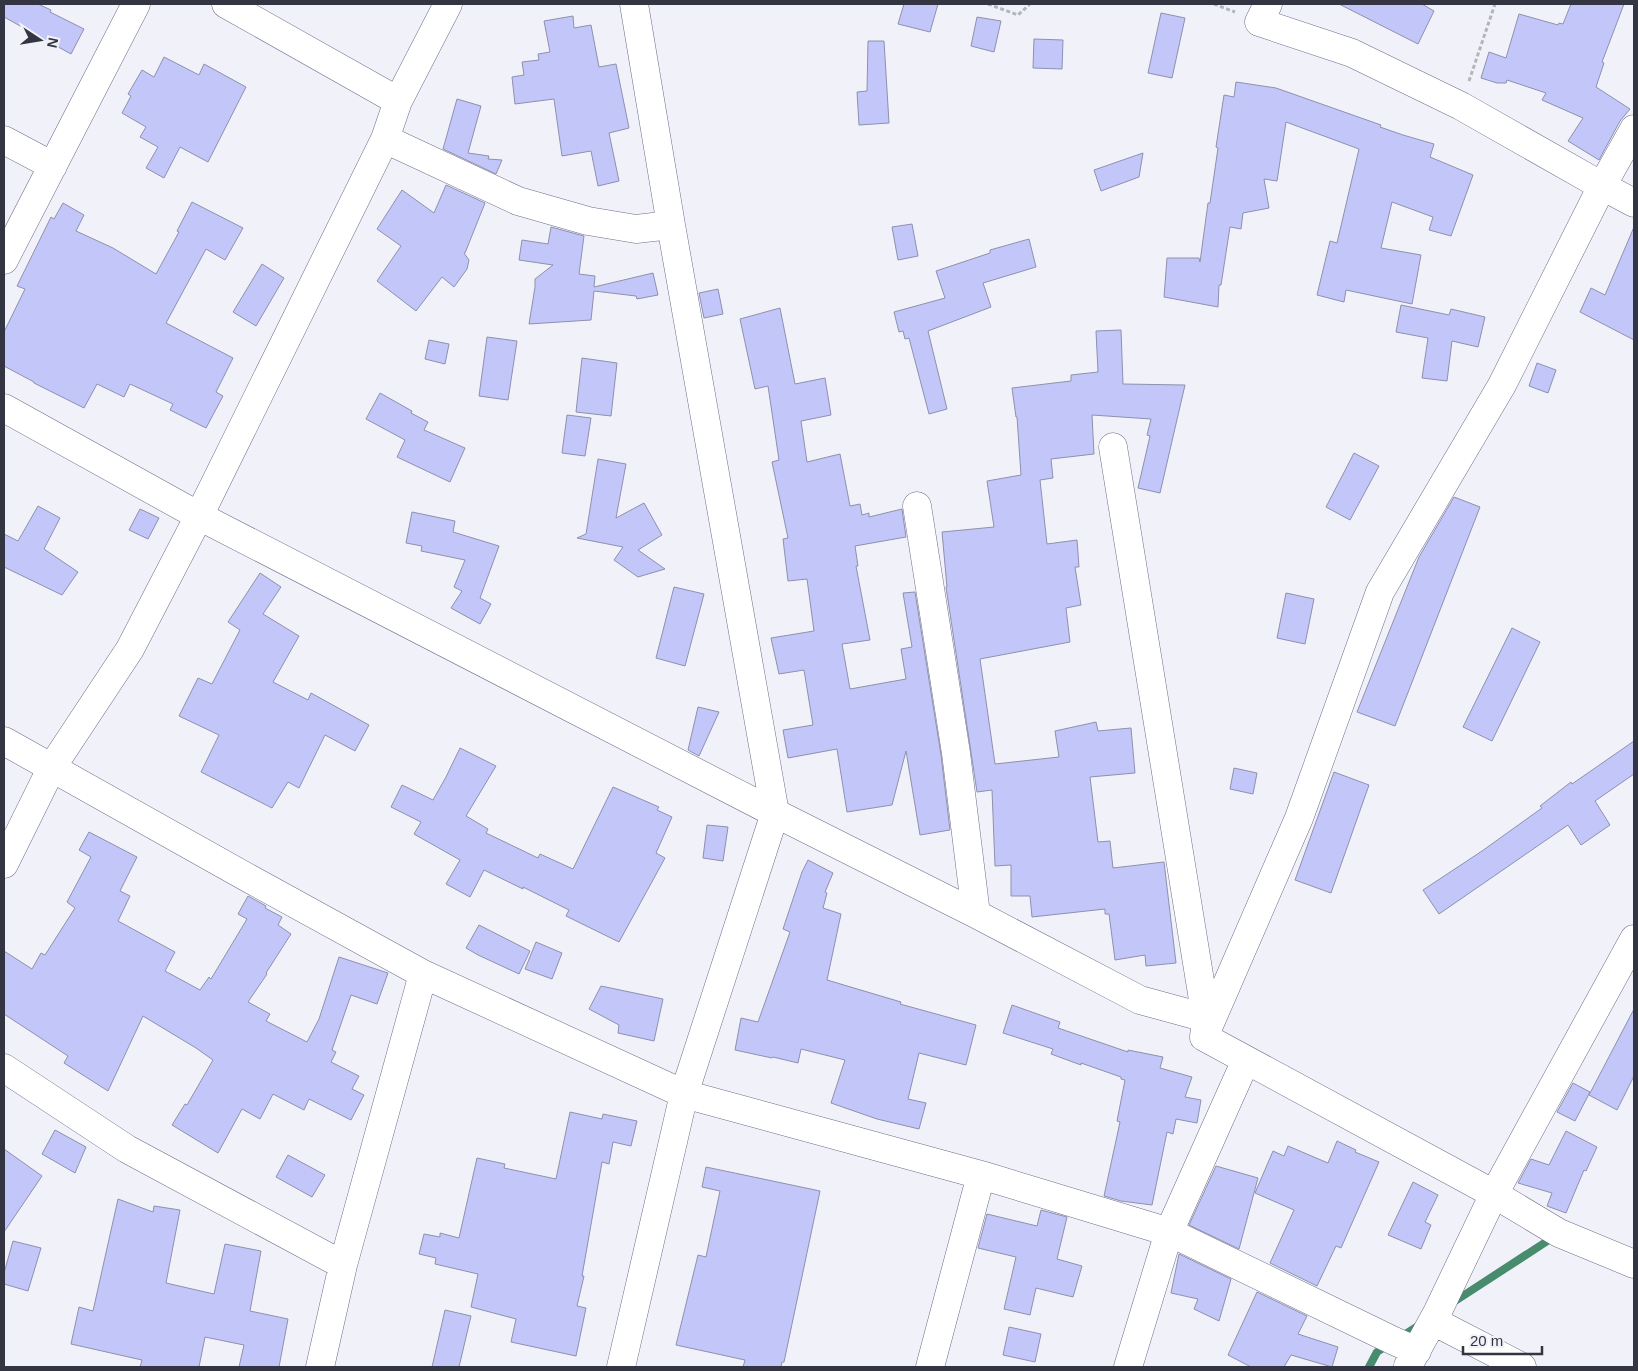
<svg xmlns="http://www.w3.org/2000/svg" width="1638" height="1371" font-family="Helvetica,sans-serif">
<style>
.lines{fill:none;stroke-linecap:round;stroke-linejoin:round}
.stream{stroke:#488c6e;stroke-width:8}
.building{fill:#c3c6f8;stroke:#8e90af}
.minor-casing{stroke:#6c6d8b;stroke-width:29}
.path{stroke:#b3b4bd;stroke-width:3;stroke-dasharray:4 2.5;stroke-linecap:butt}
.minor{stroke:#fff;stroke-width:28}
</style>
<rect width="100%" height="100%" fill="#f1f2f9"/>
<g class="lines">
<path class="stream" d="M 1452,1303 L 1555,1236
M 1399,1338 L 1421,1324
M 1369,1367 L 1377,1352 L 1388,1345"/>
</g>
<path class="building" d="M 4,4 L 38,4 L 51,10 L 50,12 L 84,29 L 71,54 L 4,17 Z
M 904,4 L 938,4 L 930,32 L 898,24 Z
M 1339,4 L 1422,4 L 1434,11 L 1418,44 Z
M 1571,4 L 1624,4 L 1602,62 L 1604,63 L 1596,87 L 1630,109 L 1620,121 L 1599,160 L 1568,141 L 1583,118 L 1542,100 L 1546,93 L 1507,80 L 1506,83 L 1497,83 L 1481,78 L 1489,52 L 1506,58 L 1519,14 L 1558,25 L 1559,23 L 1563,24 Z
M 1161,13 L 1185,18 L 1172,78 L 1148,73 Z
M 573,16 L 574,28 L 591,25 L 599,67 L 616,64 L 629,128 L 609,133 L 619,181 L 598,186 L 591,151 L 562,156 L 554,99 L 515,104 L 512,77 L 524,75 L 522,62 L 539,60 L 538,54 L 550,52 L 544,21 Z
M 977,17 L 1001,21 L 994,52 L 971,46 Z
M 1034,39 L 1063,40 L 1062,69 L 1033,68 Z
M 868,41 L 884,41 L 889,123 L 859,125 L 857,92 L 867,91 Z
M 164,57 L 199,75 L 204,64 L 246,87 L 208,162 L 180,147 L 164,178 L 146,168 L 158,147 L 140,137 L 146,127 L 122,113 L 131,96 L 128,94 L 142,70 L 154,77 Z
M 1236,82 L 1276,88 L 1381,125 L 1380,127 L 1403,135 L 1434,144 L 1430,157 L 1473,175 L 1451,236 L 1429,230 L 1433,217 L 1392,202 L 1381,248 L 1421,255 L 1412,304 L 1346,290 L 1344,302 L 1317,295 L 1330,241 L 1337,243 L 1359,149 L 1286,122 L 1277,181 L 1264,179 L 1269,208 L 1243,213 L 1241,229 L 1230,227 L 1221,285 L 1219,285 L 1218,307 L 1164,297 L 1167,258 L 1199,258 L 1200,262 L 1208,203 L 1210,203 L 1218,148 L 1216,147 L 1224,95 L 1234,97 Z
M 457,99 L 481,106 L 468,153 L 489,156 L 488,159 L 502,160 L 496,174 L 443,149 Z
M 1143,153 L 1139,177 L 1101,191 L 1094,170 Z
M 446,185 L 485,203 L 465,253 L 464,253 L 469,260 L 467,269 L 454,287 L 442,277 L 416,311 L 377,281 L 401,246 L 377,229 L 402,190 L 434,213 Z
M 192,202 L 243,228 L 225,260 L 206,249 L 166,323 L 233,358 L 216,392 L 223,396 L 206,428 L 170,410 L 173,404 L 130,384 L 124,397 L 97,384 L 84,408 L 34,383 L 34,382 L 4,366 L 4,332 L 25,289 L 17,286 L 51,217 L 54,219 L 63,203 L 84,215 L 76,231 L 113,248 L 156,274 L 179,232 L 177,231 Z
M 912,224 L 918,256 L 898,260 L 892,227 Z
M 551,227 L 584,236 L 579,274 L 595,276 L 594,287 L 653,273 L 658,295 L 637,299 L 636,296 L 594,291 L 591,320 L 529,324 L 535,287 L 535,279 L 553,265 L 519,260 L 522,240 L 548,244 Z
M 1634,227 L 1634,340 L 1580,312 L 1591,288 L 1605,295 Z
M 1029,239 L 1036,267 L 983,283 L 991,307 L 928,331 L 947,409 L 929,414 L 909,338 L 905,339 L 903,331 L 899,332 L 894,312 L 945,298 L 936,271 L 990,253 L 990,250 Z
M 262,264 L 284,278 L 256,326 L 233,312 Z
M 718,289 L 723,314 L 704,318 L 699,293 Z
M 1401,305 L 1449,315 L 1451,309 L 1485,317 L 1478,347 L 1452,341 L 1447,381 L 1422,378 L 1428,338 L 1396,332 Z
M 780,308 L 795,384 L 825,378 L 831,415 L 801,421 L 807,462 L 840,454 L 850,506 L 860,504 L 862,515 L 869,513 L 869,517 L 902,509 L 906,537 L 855,546 L 858,566 L 856,566 L 870,640 L 842,644 L 850,689 L 906,679 L 901,649 L 912,647 L 903,593 L 915,592 L 941,755 L 950,830 L 920,835 L 906,751 L 892,805 L 847,812 L 837,749 L 788,758 L 783,730 L 813,725 L 804,670 L 779,674 L 771,638 L 814,631 L 807,579 L 788,581 L 783,539 L 788,538 L 772,462 L 779,460 L 768,386 L 755,389 L 740,319 Z
M 1121,330 L 1123,384 L 1185,385 L 1160,493 L 1138,488 L 1150,436 L 1147,435 L 1151,419 L 1092,415 L 1094,454 L 1051,459 L 1053,478 L 1040,480 L 1047,544 L 1077,540 L 1079,567 L 1075,567 L 1081,605 L 1066,608 L 1070,642 L 980,659 L 995,764 L 1059,757 L 1055,731 L 1096,722 L 1098,731 L 1131,728 L 1135,773 L 1090,777 L 1098,842 L 1110,841 L 1113,868 L 1164,862 L 1176,963 L 1146,966 L 1145,955 L 1115,960 L 1109,914 L 1105,914 L 1105,909 L 1032,917 L 1030,896 L 1011,896 L 1011,865 L 995,866 L 992,790 L 977,792 L 946,587 L 947,587 L 942,532 L 994,527 L 987,481 L 1021,475 L 1017,417 L 1016,417 L 1012,388 L 1071,381 L 1071,375 L 1098,372 L 1096,331 Z
M 487,337 L 517,341 L 508,400 L 479,396 Z
M 429,340 L 449,344 L 445,364 L 425,359 Z
M 582,358 L 617,363 L 611,416 L 576,412 Z
M 1537,363 L 1556,370 L 1548,393 L 1529,386 Z
M 380,393 L 412,411 L 411,413 L 428,422 L 424,430 L 465,448 L 450,482 L 397,457 L 405,440 L 366,419 Z
M 567,415 L 591,418 L 585,456 L 562,453 Z
M 1354,453 L 1379,466 L 1350,520 L 1326,507 Z
M 598,459 L 626,464 L 616,518 L 644,503 L 662,535 L 638,550 L 665,569 L 638,577 L 614,560 L 623,547 L 577,538 L 586,534 Z
M 1454,497 L 1480,507 L 1395,726 L 1357,712 L 1419,557 Z
M 38,506 L 60,518 L 44,549 L 78,572 L 62,595 L 4,567 L 4,534 L 18,541 Z
M 140,509 L 159,518 L 148,539 L 129,530 Z
M 412,512 L 455,521 L 453,532 L 499,546 L 480,598 L 491,604 L 480,624 L 451,608 L 462,591 L 454,587 L 465,560 L 421,551 L 422,546 L 406,543 Z
M 260,573 L 281,587 L 263,614 L 299,636 L 273,682 L 308,700 L 311,693 L 369,725 L 355,751 L 325,735 L 299,788 L 288,782 L 272,808 L 201,772 L 219,735 L 179,716 L 198,678 L 212,684 L 240,630 L 228,622 Z
M 674,587 L 704,594 L 685,666 L 656,658 Z
M 1286,593 L 1314,599 L 1305,644 L 1277,638 Z
M 1512,628 L 1540,642 L 1492,741 L 1463,727 Z
M 698,707 L 719,712 L 699,756 L 688,750 Z
M 1634,741 L 1634,774 L 1595,801 L 1610,825 L 1581,845 L 1568,825 L 1439,914 L 1423,890 L 1482,851 L 1542,808 L 1540,806 L 1571,782 L 1572,784 Z
M 460,748 L 496,766 L 466,816 L 488,829 L 486,833 L 538,858 L 540,854 L 573,869 L 613,787 L 659,807 L 657,810 L 672,817 L 656,853 L 665,858 L 619,942 L 566,916 L 569,910 L 523,887 L 523,889 L 484,870 L 470,897 L 446,884 L 460,860 L 414,834 L 421,822 L 391,807 L 402,785 L 433,800 L 446,777 Z
M 1234,768 L 1257,773 L 1253,794 L 1230,789 Z
M 1334,772 L 1369,785 L 1331,893 L 1295,880 Z
M 707,825 L 728,827 L 723,861 L 703,858 Z
M 89,832 L 137,857 L 120,891 L 130,896 L 118,921 L 175,952 L 165,971 L 200,990 L 209,977 L 211,979 L 247,919 L 238,914 L 248,896 L 266,906 L 265,908 L 282,917 L 278,925 L 291,934 L 266,973 L 267,974 L 248,1002 L 270,1014 L 266,1021 L 307,1042 L 319,1019 L 339,957 L 388,973 L 377,1004 L 351,995 L 332,1050 L 336,1052 L 331,1062 L 359,1076 L 352,1089 L 364,1095 L 351,1120 L 309,1099 L 304,1110 L 273,1094 L 260,1119 L 242,1109 L 218,1153 L 172,1125 L 185,1104 L 187,1105 L 213,1060 L 196,1048 L 143,1016 L 108,1091 L 64,1063 L 68,1056 L 4,1014 L 4,951 L 32,969 L 41,953 L 45,955 L 75,908 L 67,902 L 91,857 L 79,850 Z
M 808,860 L 833,873 L 825,892 L 827,893 L 823,908 L 841,914 L 827,980 L 901,1002 L 900,1004 L 976,1025 L 966,1065 L 919,1053 L 908,1099 L 926,1103 L 919,1129 L 877,1119 L 831,1103 L 845,1060 L 801,1049 L 798,1063 L 773,1057 L 772,1058 L 735,1050 L 741,1018 L 758,1022 L 790,932 L 783,929 L 802,872 Z
M 479,925 L 530,951 L 519,974 L 478,955 L 466,948 Z
M 536,942 L 562,953 L 552,979 L 525,969 Z
M 601,986 L 663,999 L 654,1041 L 618,1033 L 619,1025 L 589,1009 Z
M 1012,1005 L 1060,1022 L 1058,1028 L 1128,1052 L 1128,1050 L 1163,1057 L 1160,1068 L 1192,1077 L 1185,1097 L 1201,1100 L 1197,1123 L 1176,1119 L 1173,1134 L 1167,1132 L 1152,1205 L 1121,1201 L 1104,1196 L 1120,1122 L 1117,1121 L 1125,1080 L 1121,1079 L 1121,1077 L 1081,1063 L 1081,1065 L 1051,1054 L 1053,1049 L 1003,1033 Z
M 1634,1009 L 1634,1076 L 1617,1110 L 1589,1095 Z
M 1573,1083 L 1590,1092 L 1575,1121 L 1557,1112 Z
M 570,1112 L 602,1119 L 603,1114 L 637,1121 L 631,1146 L 613,1142 L 609,1164 L 602,1162 L 582,1276 L 584,1276 L 577,1306 L 586,1308 L 576,1356 L 511,1342 L 516,1319 L 471,1307 L 478,1274 L 435,1264 L 436,1258 L 419,1254 L 424,1234 L 440,1237 L 440,1233 L 459,1238 L 477,1158 L 505,1164 L 504,1168 L 556,1179 Z
M 55,1130 L 86,1147 L 75,1173 L 42,1154 Z
M 1566,1131 L 1597,1147 L 1586,1171 L 1584,1170 L 1566,1213 L 1547,1206 L 1552,1193 L 1518,1183 L 1531,1159 L 1549,1165 Z
M 1337,1141 L 1356,1150 L 1355,1152 L 1379,1162 L 1341,1248 L 1336,1246 L 1317,1286 L 1270,1263 L 1294,1210 L 1255,1193 L 1273,1151 L 1284,1156 L 1288,1146 L 1328,1163 Z
M 4,1149 L 42,1176 L 4,1232 Z
M 288,1155 L 325,1175 L 312,1197 L 276,1177 Z
M 1216,1166 L 1258,1178 L 1239,1249 L 1189,1225 Z
M 706,1167 L 820,1191 L 784,1362 L 782,1362 L 781,1367 L 743,1367 L 745,1360 L 676,1345 L 698,1255 L 706,1257 L 720,1191 L 702,1187 Z
M 1413,1182 L 1438,1195 L 1425,1222 L 1431,1225 L 1421,1249 L 1388,1235 Z
M 118,1199 L 153,1212 L 154,1206 L 180,1210 L 166,1283 L 214,1294 L 225,1244 L 261,1251 L 250,1311 L 288,1319 L 279,1367 L 239,1367 L 244,1345 L 205,1337 L 199,1367 L 140,1367 L 142,1360 L 71,1344 L 79,1307 L 93,1311 Z
M 1041,1210 L 1067,1217 L 1057,1259 L 1082,1266 L 1073,1297 L 1036,1288 L 1030,1315 L 1004,1309 L 1016,1257 L 978,1248 L 987,1214 L 1037,1226 Z
M 13,1241 L 41,1248 L 28,1291 L 4,1284 L 4,1273 Z
M 1179,1254 L 1231,1279 L 1219,1321 L 1194,1309 L 1198,1299 L 1171,1293 Z
M 1257,1292 L 1307,1316 L 1298,1334 L 1338,1347 L 1332,1367 L 1291,1355 L 1284,1367 L 1251,1367 L 1228,1355 Z
M 445,1310 L 471,1316 L 459,1367 L 432,1367 Z
M 1009,1327 L 1041,1334 L 1035,1362 L 1003,1355 Z"/>
<g class="lines">
<defs>
<path id="minor" d="M 226,4 L 398,101
M 1268,4 L 1259,22 L 1352,53 L 1461,106 L 1602,186 L 1634,203
M 385,139 L 518,201 L 588,221 L 636,229 L 671,225
M 4,140 L 53,166
M 4,260 L 136,4
M 4,408 L 199,516 L 775,813 L 976,914 L 1140,1000 L 1206,1018 L 1204,1037 L 1494,1194 L 1559,1233 L 1634,1264
M 1113,447 L 1206,1018
M 917,506 L 956,753 L 976,914
M 4,741 L 250,879 L 423,974 L 684,1094 L 981,1175 L 1169,1232 L 1394,1341 L 1417,1351
M 4,864 L 52,767 L 130,649 L 199,516 L 385,139 L 398,101 L 448,4
M 1204,1037 L 1299,818 L 1380,592 L 1502,385 L 1602,186 L 1634,129
M 4,1068 L 127,1149 L 343,1265
M 1433,1321 L 1522,1367
M 1408,1366 L 1437,1313 L 1494,1194 L 1634,939
M 320,1367 L 343,1265 L 423,974
M 621,1367 L 684,1094 L 775,813 L 671,225 L 634,4
M 930,1367 L 981,1175
M 1128,1367 L 1169,1232 L 1246,1060"/>
</defs>
<use href="#minor" class="minor-casing"/>
<path class="path" d="M 988,4 L 1018,15 L 1030,4
M 1214,4 L 1235,12
M 1469,81 L 1495,4"/>
<use href="#minor" class="minor"/>
</g>
<rect width="1638" height="1371" fill="none" stroke="#343542" stroke-width="10"/>
<g transform="translate(40 40) rotate(102)" stroke="#f1f2f9" stroke-width="4" paint-order="stroke">
<path d="M0-4L9 19L0 12L-9 19Z" fill="#343542"/>
<text y="-8" font-size="14" font-weight="bold" text-anchor="middle" fill="#343542">N</text>
</g>
<path d="M1463 1346v8h79v-8" fill="none" stroke="#343542" stroke-width="2.5"/>
<text x="1470" y="1346" font-size="15" fill="#343542" stroke="#f1f2f9" stroke-width="4" paint-order="stroke">20 m</text>
</svg>
